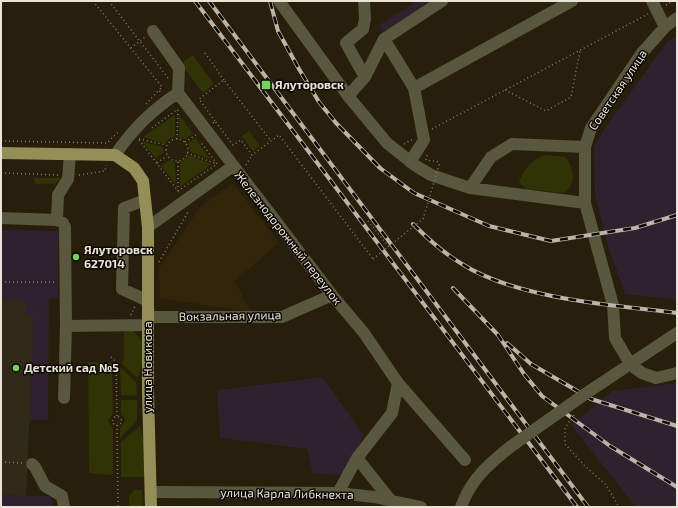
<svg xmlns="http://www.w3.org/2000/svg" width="678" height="508" font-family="'Exo 2',sans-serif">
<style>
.built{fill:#32250c}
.industrial{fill:#2f212d}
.education{fill:#302a19}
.green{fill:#303303}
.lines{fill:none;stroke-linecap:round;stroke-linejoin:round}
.path{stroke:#827b6b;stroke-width:1.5;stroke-dasharray:1 3;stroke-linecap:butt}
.minor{stroke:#59573d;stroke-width:12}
.major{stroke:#948e57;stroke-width:12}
.rail-casing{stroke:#bbb4a8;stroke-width:4}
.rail{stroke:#0c0803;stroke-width:2.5;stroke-dasharray:8;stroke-linecap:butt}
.path-bridge{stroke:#827b6b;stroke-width:1.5;stroke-dasharray:1 3;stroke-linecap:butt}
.minor-bridge{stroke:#59573d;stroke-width:12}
.poi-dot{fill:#75d25b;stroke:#0c0803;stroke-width:1.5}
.labels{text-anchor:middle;stroke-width:3;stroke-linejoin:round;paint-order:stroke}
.poi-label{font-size:12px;font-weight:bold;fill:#e9e3d8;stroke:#0c0803;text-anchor:start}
.street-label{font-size:12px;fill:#e9e3d8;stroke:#0c0803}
</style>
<rect width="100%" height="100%" fill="#271e0b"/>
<path class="built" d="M 233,183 L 279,243 L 235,281 L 251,312 L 160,298 L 159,268 L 200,207 Z"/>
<path class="industrial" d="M 417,1 L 433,1 L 383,32 L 379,25 Z
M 677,36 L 677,300 L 625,294 L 608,246 L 595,196 L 594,147 L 605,128 L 667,42 Z
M 1,230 L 58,231 L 58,298 L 49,299 L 48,420 L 29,420 L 34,316 L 25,317 L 25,301 L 1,301 Z
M 322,377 L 364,435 L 345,475 L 313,474 L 307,449 L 220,438 L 217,390 Z
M 677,383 L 677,507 L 636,507 L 571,425 L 612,391 Z
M 1,495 L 50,496 L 54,507 L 1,507 Z"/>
<path class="education" d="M 1,301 L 26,301 L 25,316 L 34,316 L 26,496 L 1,495 Z"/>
<path class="green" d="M 193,55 L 214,84 L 203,93 L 181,64 Z
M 179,114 L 193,134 L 185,139 L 179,137 Z
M 175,115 L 175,136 L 169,139 L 165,144 L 143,137 Z
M 249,131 L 260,146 L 253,151 L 242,136 Z
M 195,138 L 211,160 L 190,152 L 188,143 Z
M 141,141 L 163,147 L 163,153 L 156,158 Z
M 189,155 L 212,164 L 180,187 L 180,163 Z
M 546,155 L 566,157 C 574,168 577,186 563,193 L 526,189 L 519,182 C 523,170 532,158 546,155 Z
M 169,160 L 175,163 L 176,184 L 161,166 Z
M 33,178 L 61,178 L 55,184 L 36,184 Z
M 130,329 C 150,342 143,357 139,376 L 137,378 L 121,363 L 124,360 L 124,333 L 126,330 Z
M 88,362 L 112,363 L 113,413 L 108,421 L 113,428 L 113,475 L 89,473 Z
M 120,367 L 136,382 L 137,396 L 121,395 Z
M 121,400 L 137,400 L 137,421 L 120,438 L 120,428 L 125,421 L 124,417 L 121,414 Z
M 140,426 L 145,445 L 144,477 L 121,477 L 121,442 Z
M 134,490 L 142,490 L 143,507 L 129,507 L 129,496 Z"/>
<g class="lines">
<path class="path" d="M 93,1 L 162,87 L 159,90
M 109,1 L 168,78
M 666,5 L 673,1
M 131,48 L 145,37
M 205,53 L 224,80
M 505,90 L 546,111 L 571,97 L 580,51
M 146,104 L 159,90 L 161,93
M 215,121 L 199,99 L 224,80 L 271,141
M 213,123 L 215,121 L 233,145 L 241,140 L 252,155 L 279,135 L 373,259
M 152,128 L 178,109
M 432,129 L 648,14
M166 150a11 11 0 1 1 22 0a11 11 0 1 1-22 0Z
M 139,139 L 166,145
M 177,139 L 178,109
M 139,140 L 178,191 L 217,164 L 200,141
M 1,141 L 107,143 L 119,131
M 185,142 L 197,134
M 404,144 L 412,140
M 187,153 L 217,164
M 427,155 L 426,160 L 440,162
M 157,163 L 167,156
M 246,165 L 252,155
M 1,173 L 59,175
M 79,175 L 105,171 L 106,165
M 178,191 L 178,161
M 368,221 L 389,247
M 159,262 L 188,212
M 1,282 L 55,282
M 131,315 L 135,306
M 111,357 L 116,362 L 117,416
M 574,415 L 565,428 L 565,444 L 584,465 L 606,485 L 619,507
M112.5 421a4.5 4.5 0 1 1 9 0a4.5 4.5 0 1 1-9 0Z
M 117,425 L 118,507
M 1,462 L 22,463"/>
<path class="minor" d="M 279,1 L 348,96 L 387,143 L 416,166 L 431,175 L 470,188 L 585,203
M 364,1 L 365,19 L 363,29 L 346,43 L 365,77
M 652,1 L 665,27
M 677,18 L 665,27 L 641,54 L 591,128 L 585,147 L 585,203 L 613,305 L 615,338 L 626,357 L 635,368 L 642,373 L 656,378 L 677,373
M 153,31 L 179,68 L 178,93
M 384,39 L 414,88
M 178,93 L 332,295 L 364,333 L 398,383 L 392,413 L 357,458 L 338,493
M 348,96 L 365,77 L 384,39 L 442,1
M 70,154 L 68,179 L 58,195 L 57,220 L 63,223 L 65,227 L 66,326 L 148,325
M 115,155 C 132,130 153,109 178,93
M 410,162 L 424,140 L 414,88 L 572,1
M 470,188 L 491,157 L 512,144 L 585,147
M 145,200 L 124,208 L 122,289 L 148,301
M 1,218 L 57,220
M 148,227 L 233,166
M 148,317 L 282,317 L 332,295
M 398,383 L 465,460
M 64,398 L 66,326
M 357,458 L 392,502
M 32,464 L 35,467 L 45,486 L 62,496 L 64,507
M 151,492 L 338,493 L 374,497 L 421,507
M 461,507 C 471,479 488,465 510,447"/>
<path class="major" d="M 1,153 L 115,155 L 134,168 L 143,181 L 148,227 L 148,391 L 151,507"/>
<defs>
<path id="rail" d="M 195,1 L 577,507
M 209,1 L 588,507
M 270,1 L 278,31 L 299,69 L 319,102 L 336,123 L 380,168 L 414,193 L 489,226 L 551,241 L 635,228 L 677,215
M 413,224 C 428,239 443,253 462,264 C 517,299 613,305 677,313
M 453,288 L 498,335 L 524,374 L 542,396 L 610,446 L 677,487
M 507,343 L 531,364 L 591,399 L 677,426"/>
</defs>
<use href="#rail" class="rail-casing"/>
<use href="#rail" class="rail"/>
<path class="path-bridge" d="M 373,259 L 423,219 L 440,162"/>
<path class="minor-bridge" d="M 510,447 L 585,394 L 677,333"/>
</g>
<g class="poi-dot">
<rect x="261" y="80" width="10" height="10" rx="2"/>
<circle cx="76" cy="257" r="4"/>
<circle cx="16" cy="368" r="4"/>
</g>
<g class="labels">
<g class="poi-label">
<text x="275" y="89">Ялуторовск</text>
<text x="84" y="254">Ялуторовск<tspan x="84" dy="14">627014</tspan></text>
<text x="24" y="372">Детский сад №5</text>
</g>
<g class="street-label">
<text transform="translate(618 90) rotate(-56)" y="4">Советская улица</text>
<text transform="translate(288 238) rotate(52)" y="4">Железнодорожный переулок</text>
<text transform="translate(230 316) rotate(-1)" y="4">Вокзальная улица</text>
<text transform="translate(148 367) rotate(-90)" y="4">улица Новикова</text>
<text transform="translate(287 494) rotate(1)" y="4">улица Карла Либкнехта</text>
</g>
</g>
<rect width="678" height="508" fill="none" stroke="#e9e3d8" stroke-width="4"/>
</svg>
